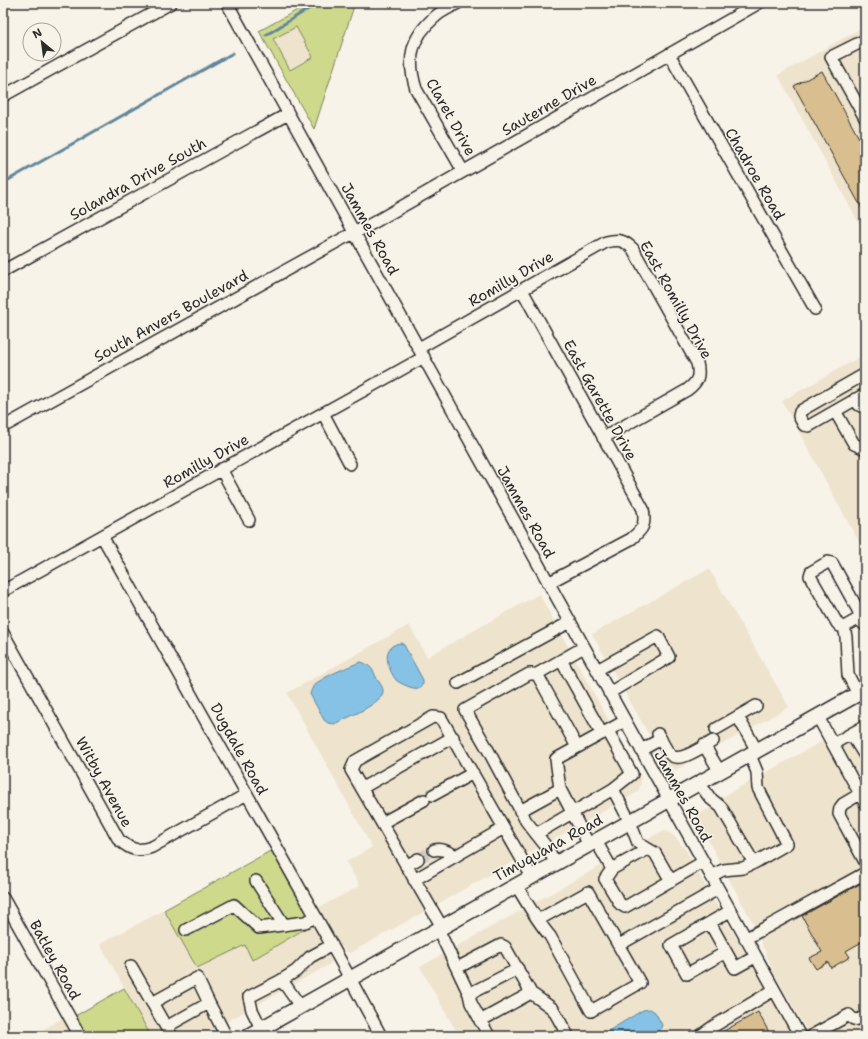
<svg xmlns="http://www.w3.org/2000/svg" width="868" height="1039" font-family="'Shantell Sans',sans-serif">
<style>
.built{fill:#eee3cd}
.green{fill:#ced98c;stroke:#7c825c;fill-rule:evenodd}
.water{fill:#86c2e6;stroke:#62869b}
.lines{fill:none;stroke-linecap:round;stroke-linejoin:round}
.stream{stroke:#62869b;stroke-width:3}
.building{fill:#d9bf8f;stroke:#2b2b2b}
.minor-tunnel{stroke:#cecbc2;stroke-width:11;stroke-dasharray:11 5.5;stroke-linecap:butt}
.minor-casing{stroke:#2b2b2b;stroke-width:14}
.major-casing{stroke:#2b2b2b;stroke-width:17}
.minor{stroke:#f7f3e8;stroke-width:11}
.major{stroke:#f7f3e8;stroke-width:14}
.labels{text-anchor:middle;stroke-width:3;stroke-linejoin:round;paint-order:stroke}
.street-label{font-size:15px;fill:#2b2b2b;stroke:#f7f3e8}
</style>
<rect width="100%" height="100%" fill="#f7f3e8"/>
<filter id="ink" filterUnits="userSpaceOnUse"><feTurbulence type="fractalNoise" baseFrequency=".025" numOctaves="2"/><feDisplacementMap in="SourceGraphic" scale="8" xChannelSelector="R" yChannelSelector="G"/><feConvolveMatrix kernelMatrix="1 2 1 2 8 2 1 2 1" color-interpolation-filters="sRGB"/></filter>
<g filter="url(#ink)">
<path class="built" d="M 296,26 L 313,57 L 290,70 L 273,39 Z
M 865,26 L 865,234 L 778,75 Z
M 865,354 L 865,553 L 782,401 Z
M 709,569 L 789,707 L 676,770 L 665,763 L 592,634 Z
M 539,594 L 640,777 L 641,783 L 638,792 L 350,953 L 345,951 L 333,936 L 318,908 L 360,886 L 346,862 L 372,847 L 287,693 L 409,625 L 427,657 Z
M 865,717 L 865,1033 L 859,1036 L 810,1036 L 774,973 L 753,923 L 698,822 L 698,815 L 722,801 L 724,796 Z
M 664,830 L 673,835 L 686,850 L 707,889 L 766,987 L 793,1036 L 459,1036 L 420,967 Z
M 164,910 L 197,968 L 245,945 L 252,959 L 313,924 L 327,947 L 331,962 L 330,964 L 201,1036 L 151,1036 L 100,944 Z
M 63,1018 L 73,1036 L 31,1036 Z"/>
<path class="green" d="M 310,3 L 355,3 L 314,129 L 259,31 ZM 296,27 L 313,57 L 290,70 L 273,39 Z
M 272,850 L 313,924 L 252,960 L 245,945 L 197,968 L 164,910 Z
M 124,988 L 151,1036 L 86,1036 L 75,1016 Z"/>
<path class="water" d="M 401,643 L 404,645 L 423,680 L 423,684 C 423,685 419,688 418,688 C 414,690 399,683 396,680 C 387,668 380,645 401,643 Z
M 361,662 C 371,665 373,670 377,679 C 379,682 383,687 383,690 C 385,703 344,719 334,724 L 328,723 L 324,720 L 310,694 C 311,691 312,688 314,685 C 323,677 349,666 361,662 Z
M 650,1009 L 655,1012 L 662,1025 L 659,1033 L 653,1036 L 600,1036 L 643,1010 Z"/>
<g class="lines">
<path class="stream" d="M 266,35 L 318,3
M 3,183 L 233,53"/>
</g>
<path class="building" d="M 822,71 L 865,149 L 865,214 L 794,86 Z
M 865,881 L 865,940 L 846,951 L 850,957 L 831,968 L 828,962 L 816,969 L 809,958 L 822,952 L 802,916 Z
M 758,1012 L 771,1036 L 715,1036 Z"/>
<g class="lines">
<path class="minor-tunnel" d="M 418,859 L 434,850"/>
<defs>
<path id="minor" d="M 227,3 L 800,1036
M 458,3 C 451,7 441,11 435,17 C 410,38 407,60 416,89 L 463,171
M 865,40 L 831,57 L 865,118
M 669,54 L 815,309
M 3,96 L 171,3
M 3,271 L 288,114
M 522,290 L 643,509 C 646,525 643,529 631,539 L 548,583
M 419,348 L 606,242 C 619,239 624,240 633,249 L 697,363 C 700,376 698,382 687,390 L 603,438
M 865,374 L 802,410 L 800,412 L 799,416 L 804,425 L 809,426 L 865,394
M 855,399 L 859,405 L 865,408
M 835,411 L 854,444 L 865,449
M 323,413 L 350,464
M 3,427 L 344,238 L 366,227 L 759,3
M 221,469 L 249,520
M 102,536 L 340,960 L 381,1036
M 3,591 L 424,357
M 844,627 L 840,626 L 837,623 L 810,576 L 811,572 L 828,562 L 832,563 L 858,610 L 859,614 L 858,619
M 3,633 L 119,840 C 131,850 137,852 152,847 L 247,794
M 561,660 L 602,734
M 597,670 L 658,636 L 669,657 L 609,693
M 537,674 L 584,647
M 458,683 L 570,622
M 858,694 L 848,675 L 846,637 L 844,627 L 858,619 L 865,625
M 738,717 L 757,751
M 818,717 L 865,803
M 716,729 L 756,706
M 658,734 C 661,739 667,753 672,756 C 681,762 704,746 713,741
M 849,735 L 855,740 L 865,756
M 833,744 L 865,726
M 704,745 L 720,772
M 641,750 L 661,739
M 699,783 L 710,798 L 721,807 L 754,863 L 787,844 L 758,788 L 757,772 L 750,755
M 362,788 L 453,737
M 613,789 L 630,822 L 638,843 L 655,853 L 671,881
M 865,791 L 843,804 L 840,808 L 839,814 L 865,862
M 433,795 L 473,773
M 520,811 L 560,789
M 382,823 L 424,800
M 536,834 L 613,789 L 632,774 L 608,731
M 596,841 L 612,869 L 605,879 L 620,904 L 625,907 L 703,862
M 589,845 L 560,789 L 556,759 L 625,721
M 434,850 C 442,848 448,852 456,856
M 556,863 L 545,845 L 526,821 L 487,748 L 465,710 L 529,674 L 537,674 L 577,747
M 406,866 L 418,859
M 612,869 L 648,849
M 711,876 L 723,870 L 743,868 L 754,863
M 414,880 L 504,828
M 256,881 L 284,925
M 516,885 C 527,903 537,921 550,936 L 591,1011 L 640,983 L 588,892 L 538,920
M 3,898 L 80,1036
M 730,911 L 671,945 L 687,974 L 726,952 L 735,968 L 755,957
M 710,923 L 726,952
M 442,927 L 351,770 L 355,761 L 433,717 L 441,718 L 532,877
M 438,929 L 469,994 L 471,1003 L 489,1036
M 186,930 L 234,905 L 259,928 L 305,922 L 316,917
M 745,939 L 865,873
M 619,945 L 718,889
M 131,966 L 166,1027 L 172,1036
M 457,968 L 501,945 L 505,947 L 531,993 L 553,1009 L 568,1036
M 280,981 L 296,971 L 310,957 L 332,945
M 469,994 L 518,969
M 152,1003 L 197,978 L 209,1003
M 480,1021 L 531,993
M 166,1027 L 209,1003 L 226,1036
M 261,1028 L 252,1010 L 249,997 L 280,981 L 286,986 L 300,1006
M 700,1036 L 714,1026 L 774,990
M 811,1036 L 849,1015 C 854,1022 859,1020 865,1016"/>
<path id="major" d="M 248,1036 L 865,690"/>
</defs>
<use href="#minor" class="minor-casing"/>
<use href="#major" class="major-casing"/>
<use href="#minor" class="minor"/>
<use href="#major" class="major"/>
</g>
</g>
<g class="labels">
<g class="street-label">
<text transform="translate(549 105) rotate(-30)" y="5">Sauterne Drive</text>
<text transform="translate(451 117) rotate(61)" y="5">Claret Drive</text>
<text transform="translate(755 174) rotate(60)" y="5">Chadroe Road</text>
<text transform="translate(138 179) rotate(-29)" y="5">Solandra Drive South</text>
<text transform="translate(370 229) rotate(61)" y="5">Jammes Road</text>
<text transform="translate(511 279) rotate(-30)" y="5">Romilly Drive</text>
<text transform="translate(676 300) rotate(61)" y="5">East Romilly Drive</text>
<text transform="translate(171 316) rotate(-29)" y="5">South Anvers Boulevard</text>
<text transform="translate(600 400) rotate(61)" y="5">East Garette Drive</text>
<text transform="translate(206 461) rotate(-29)" y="5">Romilly Drive</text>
<text transform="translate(526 512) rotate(61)" y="5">Jammes Road</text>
<text transform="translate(239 749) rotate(61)" y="5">Dugdale Road</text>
<text transform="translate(104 782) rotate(61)" y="5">Witby Avenue</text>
<text transform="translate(683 796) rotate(61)" y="5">Jammes Road</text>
<text transform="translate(548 848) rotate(-29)" y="5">Timuquana Road</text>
<text transform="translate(55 960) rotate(61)" y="5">Batley Road</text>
</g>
</g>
<rect width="868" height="1039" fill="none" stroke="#f7f3e8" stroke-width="16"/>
<rect x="8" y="8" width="852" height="1023" fill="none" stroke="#2b2b2b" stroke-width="1.5" filter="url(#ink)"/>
<g transform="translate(42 42) rotate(331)"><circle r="19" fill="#f7f3e8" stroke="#a5a39c"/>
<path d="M0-3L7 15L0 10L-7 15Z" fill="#2b2b2b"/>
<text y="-6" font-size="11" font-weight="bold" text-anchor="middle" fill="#2b2b2b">N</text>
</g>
</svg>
